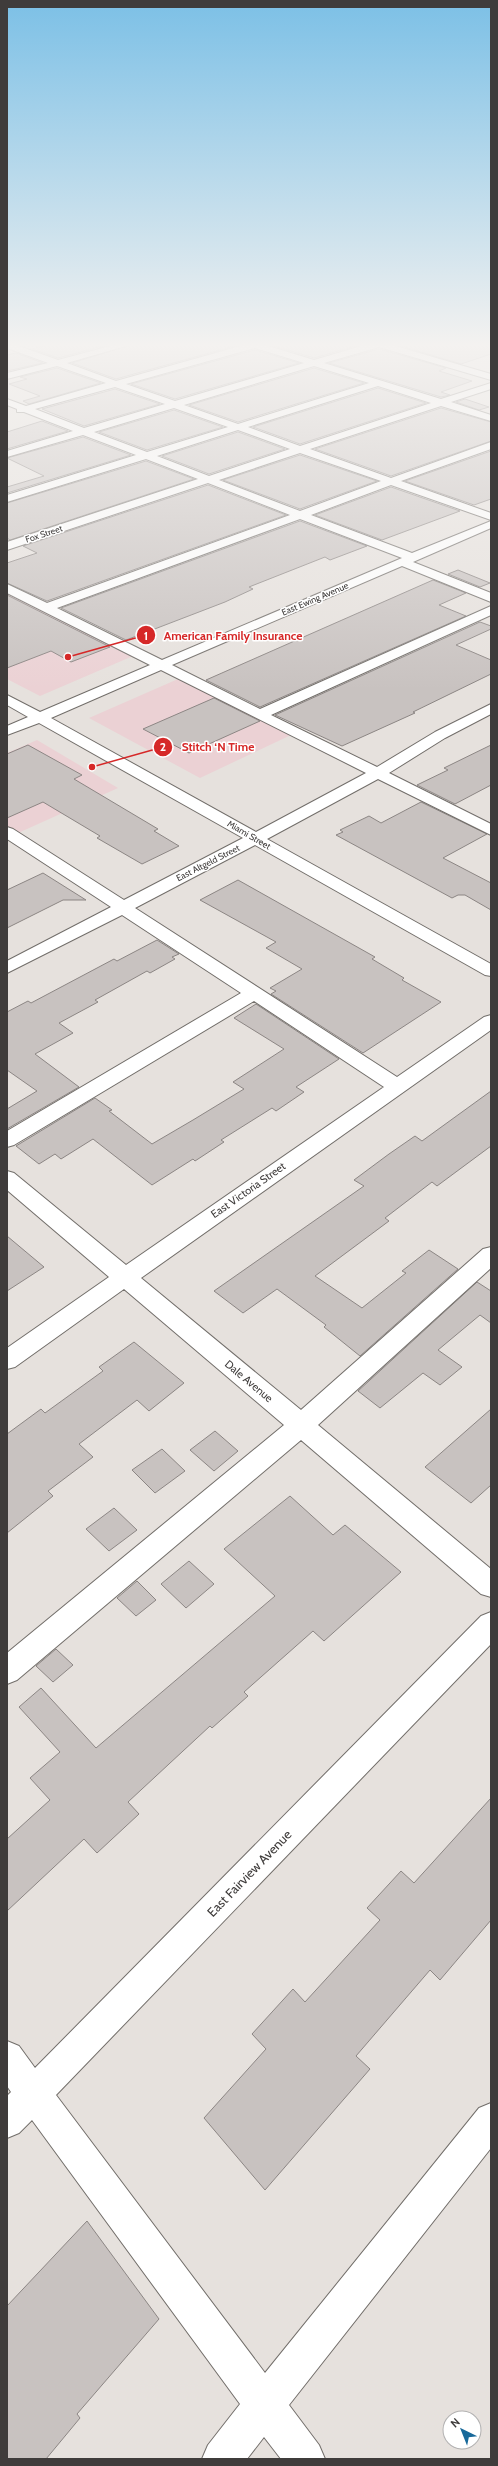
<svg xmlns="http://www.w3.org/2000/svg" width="498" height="2466" font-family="Cabin,sans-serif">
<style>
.commercial{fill:#ebd1d4}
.building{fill:#c8c2c0;stroke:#8c8684}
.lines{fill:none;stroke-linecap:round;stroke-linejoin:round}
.minor-casing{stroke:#726e6a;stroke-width:2}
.minor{fill:#fff;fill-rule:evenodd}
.labels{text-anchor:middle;stroke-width:3;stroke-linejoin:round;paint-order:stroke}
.far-street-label{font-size:9px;fill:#3f3c3b;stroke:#fff}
.street-label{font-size:11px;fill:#3f3c3b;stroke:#fff}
.near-street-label{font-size:13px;fill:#3f3c3b;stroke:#fff}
.leader{fill:none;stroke:#d62828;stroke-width:1.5}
.callout-dot{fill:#d62828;stroke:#fff;stroke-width:1.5}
.mark-label{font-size:12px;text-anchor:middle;font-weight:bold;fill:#fff}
.callout-label{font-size:12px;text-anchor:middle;font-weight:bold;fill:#d62828;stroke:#fff;stroke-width:3;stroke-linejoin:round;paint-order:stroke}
</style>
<rect width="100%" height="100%" fill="#e6e1dd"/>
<path class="commercial" d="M 7,592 L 133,656 L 40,696 L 7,679 Z
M 178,679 L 291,735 L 200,778 L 89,718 Z
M 37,740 L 118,788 L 7,838 L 7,753 Z"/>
<path class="building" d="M 46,345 L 107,345 L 58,358 L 32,349 Z
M 130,345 L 238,345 L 116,379 L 72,363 Z
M 271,345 L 359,345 L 314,358 Z
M 398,345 L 491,345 L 491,354 L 461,364 Z
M 379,349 L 446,368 L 439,371 L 472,381 L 441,392 L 450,395 L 441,397 L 329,363 Z
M 255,350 L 299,363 L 175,399 L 131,384 Z
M 16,353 L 43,363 L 7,371 L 7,355 Z
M 57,368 L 101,383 L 29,404 L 23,401 L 40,396 L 9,384 L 27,379 L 20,377 Z
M 314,368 L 364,383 L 238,422 L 189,405 Z
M 378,388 L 426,403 L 300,444 L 253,427 Z
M 115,389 L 160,404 L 84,426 L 42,409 Z
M 465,399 L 489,407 L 479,410 L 456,402 Z
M 441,408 L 491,422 L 491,441 L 391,476 L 315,449 Z
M 174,410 L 223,427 L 147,450 L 99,432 Z
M 42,421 L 68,431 L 7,449 L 7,432 Z
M 238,432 L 285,449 L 209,474 L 162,456 Z
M 83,437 L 131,455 L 7,493 L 7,487 L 44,476 L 7,458 Z
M 491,451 L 491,499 L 474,505 L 405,481 Z
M 300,455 L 377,481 L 300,509 L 223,480 Z
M 146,461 L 194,479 L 10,540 L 7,538 L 7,503 Z
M 208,485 L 286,515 L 47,601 L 7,583 L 7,563 L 37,553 L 23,546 Z
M 391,487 L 460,511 L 382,540 L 315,515 Z
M 300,521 L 367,546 L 330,560 L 325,557 L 249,587 L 253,589 L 225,602 L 126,640 L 61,608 Z
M 458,570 L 490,583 L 480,587 L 448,574 Z
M 433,580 L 466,593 L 439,605 L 466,616 L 260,707 L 206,680 Z
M 7,595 L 110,647 L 71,662 L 51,651 L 7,668 Z
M 480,622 L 491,626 L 491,629 L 456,645 L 491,660 L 491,674 L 413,712 L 415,713 L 342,746 L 275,715 Z
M 214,698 L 260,721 L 189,753 L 143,729 Z
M 28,745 L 82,775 L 74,779 L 158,829 L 154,831 L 179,846 L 142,864 L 97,838 L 100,836 L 43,802 L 7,818 L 7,754 Z
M 491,745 L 491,785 L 455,804 L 417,785 L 448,770 L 444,768 Z
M 421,802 L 487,834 L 443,858 L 491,883 L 491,910 L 465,895 L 458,895 L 452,898 L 336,835 L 343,832 L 340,830 L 369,816 L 381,823 Z
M 43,873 L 86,900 L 63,900 L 7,928 L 7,890 Z
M 238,880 L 375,957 L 372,959 L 404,978 L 402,980 L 441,1002 L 363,1053 L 271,994 L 276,991 L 270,988 L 302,969 L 266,948 L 276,942 L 200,900 Z
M 157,940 L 179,954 L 172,957 L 175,959 L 150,973 L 147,971 L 95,1000 L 98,1002 L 59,1023 L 73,1033 L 35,1054 L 79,1087 L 7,1129 L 7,1109 L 37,1091 L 7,1070 L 7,1012 L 28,1001 L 31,1003 L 114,959 L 117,961 Z
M 256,1004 L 339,1059 L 296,1087 L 304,1092 L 276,1111 L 272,1108 L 221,1140 L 224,1142 L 195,1161 L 193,1159 L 152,1185 L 93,1139 L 61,1159 L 55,1154 L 39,1164 L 16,1146 L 95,1098 L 112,1110 L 109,1111 L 152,1144 L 193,1120 L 244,1089 L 233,1082 L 284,1049 L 234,1018 Z
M 491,1091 L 491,1146 L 437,1186 L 432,1182 L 385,1218 L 389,1221 L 315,1276 L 362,1308 L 406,1273 L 402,1271 L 429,1250 L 458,1269 L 360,1356 L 324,1327 L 326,1325 L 277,1289 L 243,1313 L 214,1291 L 364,1186 L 354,1180 L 389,1154 L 415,1136 L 422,1141 Z
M 7,1236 L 44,1267 L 7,1291 Z
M 477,1282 L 491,1291 L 491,1323 L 480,1315 L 438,1350 L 462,1367 L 440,1385 L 423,1373 L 380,1408 L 358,1391 Z
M 134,1342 L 184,1383 L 149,1411 L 137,1400 L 79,1444 L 93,1457 L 48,1491 L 53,1496 L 7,1533 L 7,1434 L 41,1409 L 45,1413 L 103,1371 L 99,1367 Z
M 491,1409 L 491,1485 L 471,1503 L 425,1467 Z
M 215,1431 L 238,1451 L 214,1471 L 190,1450 Z
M 162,1449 L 185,1471 L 155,1493 L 132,1470 Z
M 290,1496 L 333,1535 L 345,1525 L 401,1572 L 324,1641 L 313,1631 L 244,1692 L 248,1696 L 212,1728 L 210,1726 L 128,1802 L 139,1814 L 97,1853 L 84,1839 L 7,1911 L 7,1839 L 50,1800 L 30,1778 L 60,1752 L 19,1707 L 41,1688 L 96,1748 L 275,1596 L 224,1549 Z
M 114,1508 L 137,1530 L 109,1551 L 86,1529 Z
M 189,1561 L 214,1584 L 186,1608 L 161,1584 Z
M 137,1581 L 156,1600 L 136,1616 L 117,1598 Z
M 56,1649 L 73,1665 L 53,1682 L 36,1666 Z
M 491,1798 L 491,1920 L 440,1980 L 430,1970 L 356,2056 L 370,2069 L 265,2190 L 204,2118 L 266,2049 L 252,2034 L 293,1989 L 305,2002 L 380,1920 L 367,1908 L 401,1871 L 414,1883 Z
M 87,2221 L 159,2319 L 77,2414 L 80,2418 L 46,2459 L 7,2459 L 7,2306 Z"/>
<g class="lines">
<defs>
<path id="minor" d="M 7,345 L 16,345 L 58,360 L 114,345 L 129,345 L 67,363 L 116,381 L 244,345 L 265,345 L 314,360 L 365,345 L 392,345 L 491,374 L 491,380 L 379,347 L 324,363 L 441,399 L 491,383 L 491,389 L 451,402 L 491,415 L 491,421 L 441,406 L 310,449 L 391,478 L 491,442 L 491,449 L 401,481 L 491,513 L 491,520 L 391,485 L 311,515 L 412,553 L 491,521 L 491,528 L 413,562 L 491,593 L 491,602 L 402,566 L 172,665 L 260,709 L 491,606 L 491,615 L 271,715 L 377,767 L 435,732 L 491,704 L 491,714 L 445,738 L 389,773 L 491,824 L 491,835 L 378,779 L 267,839 L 491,964 L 491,976 L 485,975 L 255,845 L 135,908 L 397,1077 L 484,1017 L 491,1015 L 491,1030 L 141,1278 L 301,1410 L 483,1249 L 491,1247 L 491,1268 L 318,1425 L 491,1569 L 491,1597 L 481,1594 L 301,1440 L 17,1680 L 7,1684 L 7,1653 L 284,1425 L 124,1289 L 15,1367 L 7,1369 L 7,1348 L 109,1277 L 7,1190 L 7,1171 L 14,1173 L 126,1265 L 384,1087 L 254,1001 L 14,1145 L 7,1147 L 7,1131 L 241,993 L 122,915 L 7,973 L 7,961 L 111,907 L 7,839 L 7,827 L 13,829 L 124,900 L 243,838 L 39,723 L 7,735 L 7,726 L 28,717 L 7,705 L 7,695 L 40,712 L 150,665 L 7,593 L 7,584 L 47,603 L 290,515 L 208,483 L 7,550 L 7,542 L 198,479 L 146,459 L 7,502 L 7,495 L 136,455 L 83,435 L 7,457 L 7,451 L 73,431 L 24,412 L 17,412 L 17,409 L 7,405 L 7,399 L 26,406 L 106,383 L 57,366 L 7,379 L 7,373 L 48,363 L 7,348 ZM 255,348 L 304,363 L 175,401 L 126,384 ZM 314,366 L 369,383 L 238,424 L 184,405 ZM 378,386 L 431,403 L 300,446 L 248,427 ZM 115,387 L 165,404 L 84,428 L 35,409 ZM 174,408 L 228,427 L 147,452 L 94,432 ZM 238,430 L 290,449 L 209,476 L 157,456 ZM 300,453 L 381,481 L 300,511 L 219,480 ZM 300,519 L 402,558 L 162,660 L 57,608 ZM 161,670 L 366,773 L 256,832 L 51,718 Z
M 491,1612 L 491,1644 L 56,2095 L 265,2373 L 479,2108 L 491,2103 L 491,2148 L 289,2405 L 319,2445 L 325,2459 L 281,2459 L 264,2437 L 247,2459 L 202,2459 L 208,2445 L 240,2404 L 32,2120 L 19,2133 L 7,2138 L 7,2096 L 11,2092 L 7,2086 L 7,2041 L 19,2046 L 35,2068 L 481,1616 Z"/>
</defs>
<use href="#minor" class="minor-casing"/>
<use href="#minor" class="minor"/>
</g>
<linearGradient id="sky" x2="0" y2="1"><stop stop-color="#7cc0e6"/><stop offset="0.5" stop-color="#f4f2f0"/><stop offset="1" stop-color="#f4f2f0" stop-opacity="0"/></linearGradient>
<rect width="498" height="690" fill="url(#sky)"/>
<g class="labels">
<g class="far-street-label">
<text transform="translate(44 534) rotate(-18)" y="3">Fox Street</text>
<text transform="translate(315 599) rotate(-23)" y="3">East Ewing Avenue</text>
<text transform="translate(249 835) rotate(30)" y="3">Miami Street</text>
<text transform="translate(208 863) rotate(-27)" y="3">East Altgeld Street</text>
</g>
<g class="street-label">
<text transform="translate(248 1190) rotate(-35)" y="4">East Victoria Street</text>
<text transform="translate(249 1381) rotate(40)" y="4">Dale Avenue</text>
</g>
<g class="near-street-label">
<text transform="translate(249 1873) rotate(-46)" y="5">East Fairview Avenue</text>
</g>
</g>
<path class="leader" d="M68 657L146 635M92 767L163 747"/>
<g class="callout-dot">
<circle cx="68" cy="657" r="4"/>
<circle cx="92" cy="767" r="4"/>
<circle cx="146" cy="635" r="10"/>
<circle cx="163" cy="747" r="10"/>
</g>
<g class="mark-label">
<text x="146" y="640">1</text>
<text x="163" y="751">2</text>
</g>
<g class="callout-label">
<text x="233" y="640">American Family Insurance</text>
<text x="218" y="751">Stitch ‘N Time</text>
</g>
<rect width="498" height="2466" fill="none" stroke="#3f3c3b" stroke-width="16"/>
<g transform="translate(462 2430) rotate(317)"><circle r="19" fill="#ffffff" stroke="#b2b1b1"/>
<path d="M0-3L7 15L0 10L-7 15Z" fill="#18699a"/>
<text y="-6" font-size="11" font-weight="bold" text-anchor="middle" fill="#3f3c3b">N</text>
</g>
</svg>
